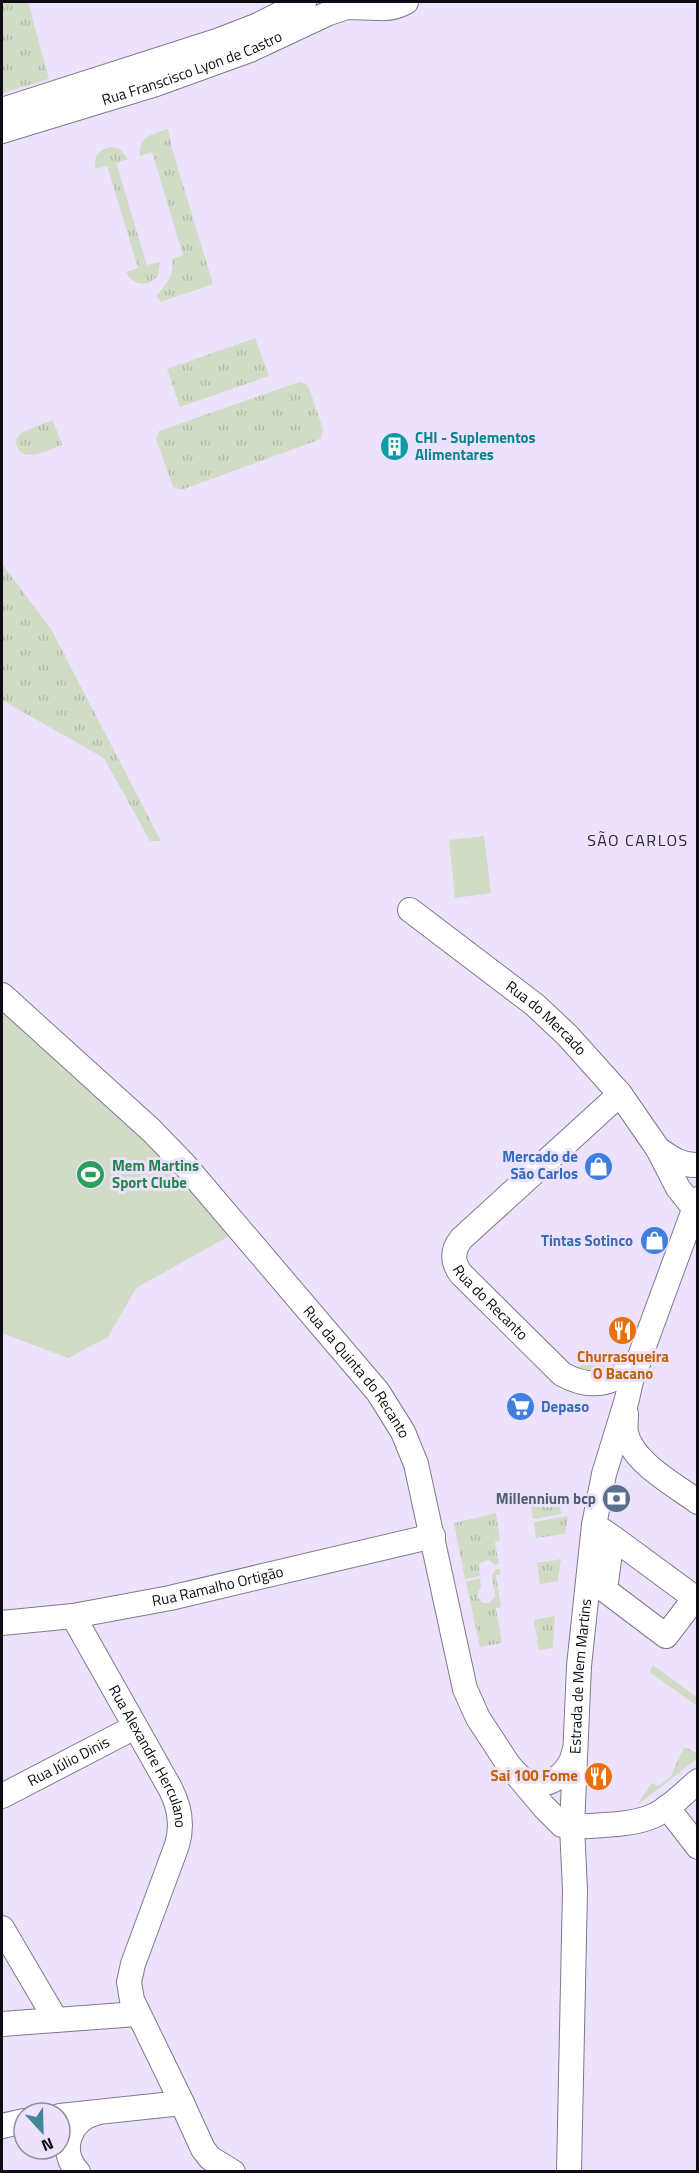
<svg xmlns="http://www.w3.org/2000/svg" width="699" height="2173" font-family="'Titillium Web',sans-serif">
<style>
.grass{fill:url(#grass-tufts)}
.garden{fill:#d1dcc6}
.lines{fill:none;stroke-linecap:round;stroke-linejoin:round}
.minor-casing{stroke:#81788e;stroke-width:26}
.minor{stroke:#fff;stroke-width:24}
.labels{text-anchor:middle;stroke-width:6;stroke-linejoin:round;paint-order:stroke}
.street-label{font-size:15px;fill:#0e0b13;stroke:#ede2fb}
.culture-label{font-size:15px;font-weight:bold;fill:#0d838f;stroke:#ede2fb;text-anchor:start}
.shop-label{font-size:15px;font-weight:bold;fill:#366cbe;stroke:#ede2fb;text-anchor:end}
.leisure-label{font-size:15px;font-weight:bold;fill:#27864d;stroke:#ede2fb;text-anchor:start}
.food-label{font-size:15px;font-weight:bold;fill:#c56008;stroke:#ede2fb}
.service-label{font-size:15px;font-weight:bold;fill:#4e5e75;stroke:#ede2fb;text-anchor:end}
.neighbourhood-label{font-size:16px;letter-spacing:1.5px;fill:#2e2638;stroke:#ede2fb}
</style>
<defs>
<pattern id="grass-tufts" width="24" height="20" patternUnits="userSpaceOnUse" patternTransform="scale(1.5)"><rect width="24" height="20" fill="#d1dcc6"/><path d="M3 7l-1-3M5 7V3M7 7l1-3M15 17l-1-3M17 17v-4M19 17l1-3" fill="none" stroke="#b2bba9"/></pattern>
</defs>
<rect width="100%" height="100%" fill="#ede2fb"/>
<path class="grass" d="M 2,2 L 28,2 L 49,79 L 2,93 Z
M 168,129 L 172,149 L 213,284 L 161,302 L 156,296 C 166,284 175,276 172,259 L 183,255 L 152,152 L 140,156 C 138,136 153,134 168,129 Z
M 111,147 L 120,149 L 128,159 L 116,163 L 147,265 L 160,262 L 158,275 C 149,288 133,286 126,272 L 138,268 L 107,166 L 95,169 C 93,157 99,149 111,147 Z
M 255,338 L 269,376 L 180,407 L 167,369 Z
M 299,382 L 306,384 L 309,388 L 323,429 L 321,439 L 181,490 L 173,487 L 156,439 L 159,431 Z
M 53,420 L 62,445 C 47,450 17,467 16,440 L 22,432 Z
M 2,564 L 51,629 L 161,841 L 150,841 L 104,758 L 2,700 Z
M 603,1355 L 612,1356 L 621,1362 L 600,1373 L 576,1369 L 589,1358 Z
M 560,1506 L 561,1514 L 533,1519 L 531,1507 Z
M 496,1513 L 500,1541 L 495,1542 L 499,1564 L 495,1565 L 488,1560 L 482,1562 L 479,1565 L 480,1576 L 465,1579 L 454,1523 Z
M 568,1516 L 565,1534 L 536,1538 L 534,1522 Z
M 561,1559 L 558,1581 L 540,1584 L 537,1563 Z
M 496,1569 L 500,1569 L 500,1574 L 496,1575 L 501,1607 L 496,1608 L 502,1643 L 480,1647 L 466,1582 L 480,1578 L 481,1588 L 478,1592 L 478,1598 L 483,1603 L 490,1603 L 495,1596 L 492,1575 Z
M 555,1616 L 553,1648 L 539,1650 L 534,1620 Z
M 653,1665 L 695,1696 L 697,1693 L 697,1706 L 652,1674 L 650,1670 Z
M 684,1747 L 697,1753 L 697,1759 L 636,1806 L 652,1783 L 658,1786 L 671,1776 Z"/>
<path class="garden" d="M 484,836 L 491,893 L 455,898 L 449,840 Z
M 2,1007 L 147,1141 L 231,1235 L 136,1288 L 108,1337 L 68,1358 L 2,1333 Z"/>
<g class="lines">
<defs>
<g id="minor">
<path d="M 364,3 C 378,11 393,9 406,2"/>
<path d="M 2,110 L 217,41 L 256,26 L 304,2"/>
<path id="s1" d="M 2,131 L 156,84 L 250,50 L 329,13 L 347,7 L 379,8"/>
<path id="s2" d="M 410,910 L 535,1005 L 567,1035 L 620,1094 L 658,1149 L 678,1188 L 694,1208"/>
<path id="s3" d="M 2,995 L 151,1130 L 183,1163 L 378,1392 L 403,1432 L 416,1464 L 465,1689 L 478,1718 L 508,1764 L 544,1807 L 562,1825 L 572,1827 C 596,1825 631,1826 653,1816 C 669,1809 684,1793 698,1781"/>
<path id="s4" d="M 620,1094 L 461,1239 C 452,1251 452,1262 461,1274 L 562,1374 C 592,1391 616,1384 639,1361"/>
<path d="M 658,1149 C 671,1158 682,1166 698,1165"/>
<path d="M 626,1414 C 626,1420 625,1427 626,1433 C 632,1462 675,1485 698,1502"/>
<path d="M 594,1525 L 612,1537 L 605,1590 L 666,1636 L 695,1598 L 612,1537"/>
<path id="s5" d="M 73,1616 L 170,1788 C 180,1807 183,1825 177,1845 L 133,1964 L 129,1982 L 132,2000 L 182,2103"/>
<path id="s6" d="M 2,1623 L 73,1616 L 170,1598 L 433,1536"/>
<path d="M 517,1774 C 537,1797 570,1777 574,1752"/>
<path id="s7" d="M 2,1796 L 135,1727"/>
<path d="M 667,1807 L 698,1847"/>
<path d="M 2,1928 L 56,2020"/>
<path d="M 2,2024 L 137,2014"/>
<path d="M 60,2116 L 182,2103 L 203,2149 L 210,2158 L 233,2172"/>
<path d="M 2,2126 L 24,2121"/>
<path d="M 78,2172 C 58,2151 70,2119 96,2113"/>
<path id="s8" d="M 569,2172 L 575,1890 L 572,1827 L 579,1666 L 594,1525 L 604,1474 L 627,1399 L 631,1381 L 698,1199"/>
</g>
</defs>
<use href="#minor" class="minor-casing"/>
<use href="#minor" class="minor"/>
</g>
<defs>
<symbol id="building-disc" viewBox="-11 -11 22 22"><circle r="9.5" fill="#0f9aa8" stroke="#ede2fb"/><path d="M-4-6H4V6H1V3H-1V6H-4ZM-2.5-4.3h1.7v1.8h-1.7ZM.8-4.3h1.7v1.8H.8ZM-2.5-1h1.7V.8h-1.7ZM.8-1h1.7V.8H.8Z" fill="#fff"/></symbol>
<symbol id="shop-disc" viewBox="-11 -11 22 22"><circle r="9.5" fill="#3f7fe0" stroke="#ede2fb"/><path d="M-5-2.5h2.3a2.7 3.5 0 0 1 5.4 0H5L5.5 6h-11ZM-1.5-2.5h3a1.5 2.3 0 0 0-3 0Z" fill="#fff"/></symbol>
<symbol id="stadium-disc" viewBox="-11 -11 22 22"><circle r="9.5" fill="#2e9e5b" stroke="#ede2fb"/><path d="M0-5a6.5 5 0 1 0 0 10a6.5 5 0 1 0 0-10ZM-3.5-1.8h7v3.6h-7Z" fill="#fff"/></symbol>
<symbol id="restaurant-disc" viewBox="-11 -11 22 22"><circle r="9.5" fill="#e8710a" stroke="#ede2fb"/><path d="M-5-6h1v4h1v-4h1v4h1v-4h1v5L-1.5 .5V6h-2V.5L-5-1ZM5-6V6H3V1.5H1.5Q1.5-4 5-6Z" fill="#fff"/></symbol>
<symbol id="supermarket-disc" viewBox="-11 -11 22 22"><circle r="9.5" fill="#3f7fe0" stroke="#ede2fb"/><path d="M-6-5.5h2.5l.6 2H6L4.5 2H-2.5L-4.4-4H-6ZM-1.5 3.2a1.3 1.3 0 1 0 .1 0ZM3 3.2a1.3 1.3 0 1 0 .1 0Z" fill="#fff"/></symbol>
<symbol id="bank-disc" viewBox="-11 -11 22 22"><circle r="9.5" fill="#5c6f8a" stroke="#ede2fb"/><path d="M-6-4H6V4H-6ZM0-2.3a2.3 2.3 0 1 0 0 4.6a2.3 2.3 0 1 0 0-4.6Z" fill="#fff"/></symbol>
</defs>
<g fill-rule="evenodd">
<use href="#building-disc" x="378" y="430" width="33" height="33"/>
<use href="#shop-disc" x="582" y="1150" width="33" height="33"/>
<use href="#stadium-disc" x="74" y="1158" width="33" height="33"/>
<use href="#shop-disc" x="638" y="1224" width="33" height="33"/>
<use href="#restaurant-disc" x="606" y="1314" width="33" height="33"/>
<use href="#supermarket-disc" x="504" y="1390" width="33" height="33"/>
<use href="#bank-disc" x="600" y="1482" width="33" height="33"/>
<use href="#restaurant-disc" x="582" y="1760" width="33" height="33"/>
</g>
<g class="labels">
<g class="street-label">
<text dy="5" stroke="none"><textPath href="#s1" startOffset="200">Rua Franscisco Lyon de Castro</textPath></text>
<text dy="5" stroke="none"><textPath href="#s2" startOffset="174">Rua do Mercado</textPath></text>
<text dy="5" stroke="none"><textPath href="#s4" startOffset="294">Rua do Recanto</textPath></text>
<text dy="5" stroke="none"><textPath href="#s3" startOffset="519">Rua da Quinta do Recanto</textPath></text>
<text dy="5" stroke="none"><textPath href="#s6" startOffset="219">Rua Ramalho Ortigão</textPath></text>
<text dy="5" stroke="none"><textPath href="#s8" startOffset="496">Estrada de Mem Martins</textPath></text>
<text dy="5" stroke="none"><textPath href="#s5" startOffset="160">Rua Alexandre Herculano</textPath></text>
<text dy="5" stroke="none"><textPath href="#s7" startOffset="75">Rua Júlio Dinis</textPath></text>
</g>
<g class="culture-label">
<text x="415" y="443">CHI - Suplementos<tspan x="415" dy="17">Alimentares</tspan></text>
</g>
<g class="shop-label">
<text x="578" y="1162">Mercado de<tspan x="578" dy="17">São Carlos</tspan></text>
<text x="633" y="1246">Tintas Sotinco</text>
<text x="541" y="1412" text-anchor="start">Depaso</text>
</g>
<g class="leisure-label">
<text x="112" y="1171">Mem Martins<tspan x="112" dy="17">Sport Clube</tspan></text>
</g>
<g class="food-label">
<text x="623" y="1362">Churrasqueira<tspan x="623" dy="17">O Bacano</tspan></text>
<text x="578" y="1781" text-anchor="end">Sai 100 Fome</text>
</g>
<g class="service-label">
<text x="596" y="1504">Millennium bcp</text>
</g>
<g class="neighbourhood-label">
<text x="638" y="846">SÃO CARLOS</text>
</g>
</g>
<rect width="699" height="2173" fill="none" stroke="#0e0b13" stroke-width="6"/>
<g transform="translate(42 2131) rotate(158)"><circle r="28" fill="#ede2fb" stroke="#948c9e" stroke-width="1.5"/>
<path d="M0-4.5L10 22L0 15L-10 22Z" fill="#438796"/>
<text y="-9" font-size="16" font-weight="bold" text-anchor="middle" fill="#0e0b13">N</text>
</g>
</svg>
